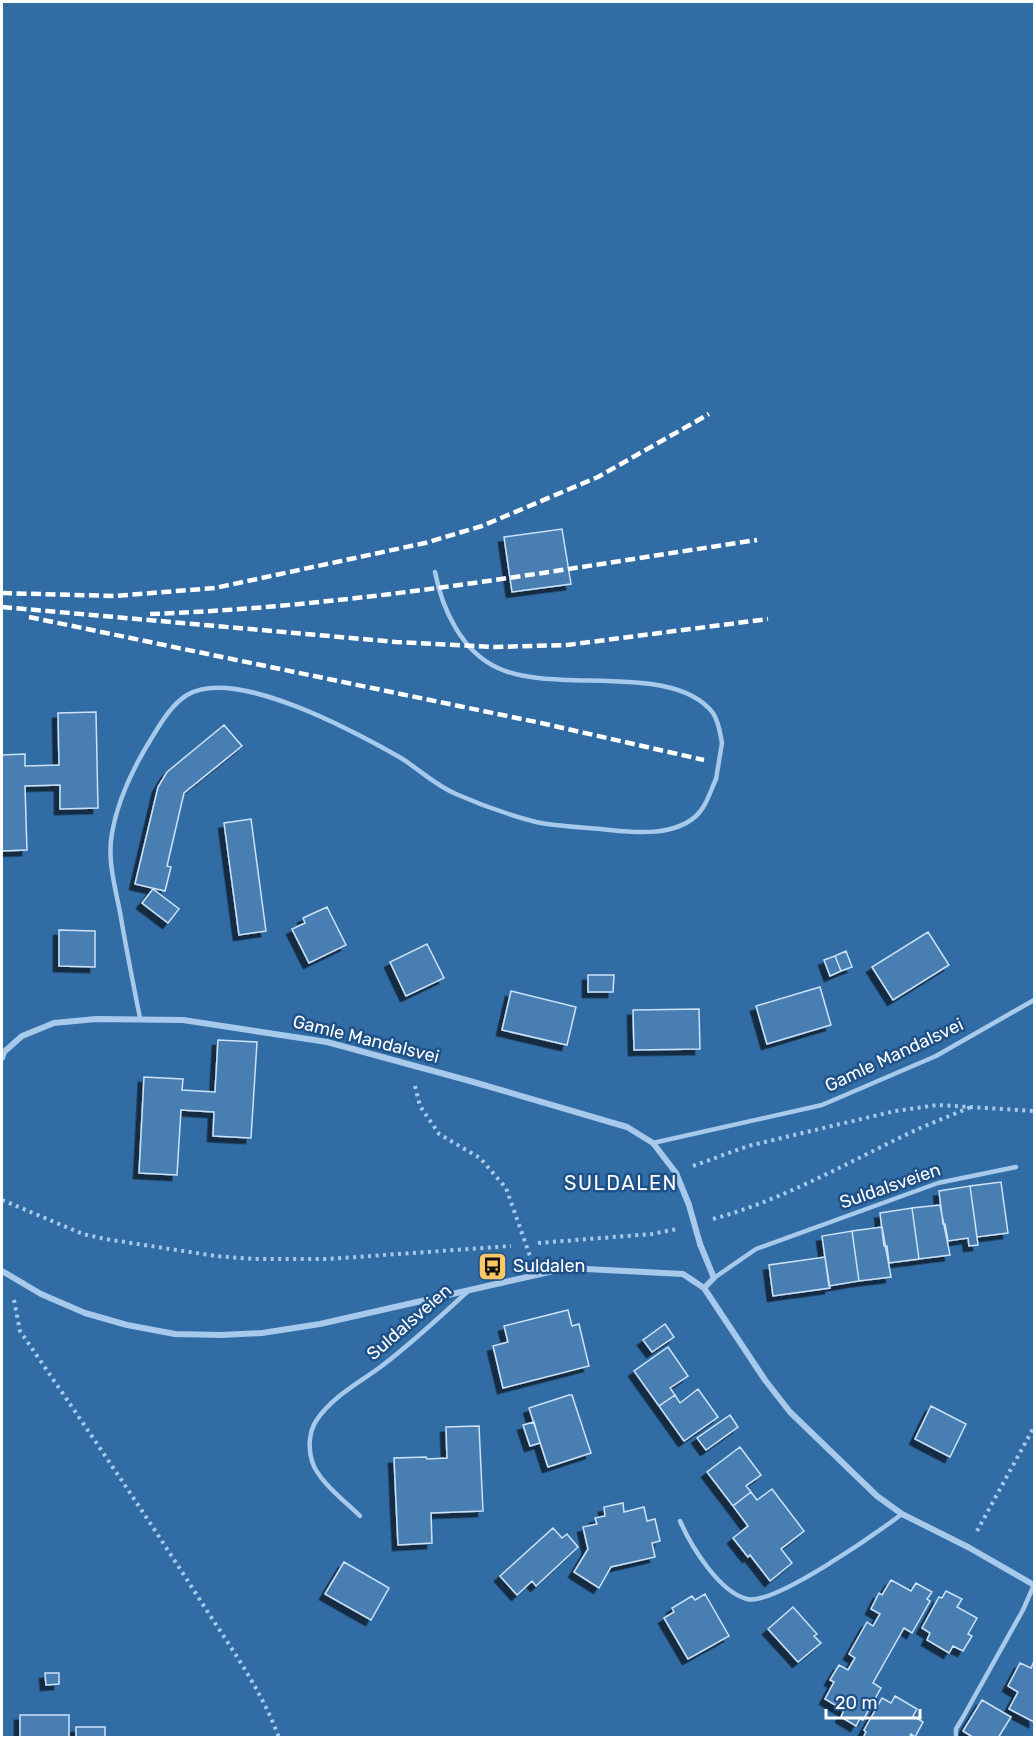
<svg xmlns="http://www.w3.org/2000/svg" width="1036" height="1739" font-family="Rubik,sans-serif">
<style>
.green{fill:#316ca5}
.building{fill:#4a7eb2;stroke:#cce2f8;stroke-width:1.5;filter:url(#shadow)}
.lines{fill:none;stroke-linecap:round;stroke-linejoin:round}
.path{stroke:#a7c9eb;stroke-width:4;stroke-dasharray:3 4.5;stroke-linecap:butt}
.service{stroke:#a7c9eb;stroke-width:4.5}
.minor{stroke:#a7c9eb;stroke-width:6}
.rail{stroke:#fff;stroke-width:4.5;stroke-dasharray:10 4.5;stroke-linecap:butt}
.service-bridge{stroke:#a7c9eb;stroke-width:4.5}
.minor-bridge{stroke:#a7c9eb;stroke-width:6}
.labels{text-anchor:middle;stroke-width:5;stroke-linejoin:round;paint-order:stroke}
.street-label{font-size:18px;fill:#fff;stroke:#1e5188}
.poi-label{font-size:18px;fill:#fff;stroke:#1e5188;text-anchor:start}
.neighbourhood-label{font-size:20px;letter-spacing:1.5px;fill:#fff;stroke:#1e5188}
</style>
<defs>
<filter id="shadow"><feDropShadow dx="-5.5" dy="5.5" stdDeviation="0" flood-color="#0009"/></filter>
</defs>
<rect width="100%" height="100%" fill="#1e5188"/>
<path class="green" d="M 2,2 L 1034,2 L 1034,1737 L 2,1738 Z"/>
<path class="building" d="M 562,529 L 571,584 L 512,592 L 504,537 Z
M 96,712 L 98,808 L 60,809 L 60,785 L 25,786 L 27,850 L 2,851 L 2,755 L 25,754 L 25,766 L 59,765 L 58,713 Z
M 224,725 L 242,746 L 184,793 L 167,866 L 171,867 L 165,891 L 135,884 L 158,787 L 167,772 Z
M 251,819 L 266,931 L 239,935 L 224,823 Z
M 153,889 L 179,909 L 168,923 L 142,903 Z
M 327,907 L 346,945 L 309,963 L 292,929 L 305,923 L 303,918 Z
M 59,930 L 95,931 L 95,967 L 59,966 Z
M 928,932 L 949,965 L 893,1000 L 872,967 Z
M 427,944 L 444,978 L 406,996 L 390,962 Z
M 846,951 L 852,967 L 841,971 L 835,956 Z
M 835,956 L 841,971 L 830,976 L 824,960 Z
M 588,975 L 614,975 L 613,992 L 588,992 Z
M 820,987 L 831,1025 L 767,1044 L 756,1006 Z
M 511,991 L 576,1007 L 567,1045 L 502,1030 Z
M 699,1009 L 700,1049 L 634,1050 L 633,1010 Z
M 218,1040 L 257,1042 L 251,1138 L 213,1136 L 214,1112 L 181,1110 L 177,1175 L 139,1173 L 144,1077 L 183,1079 L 182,1090 L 215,1092 Z
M 1001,1182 L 1008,1233 L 977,1237 L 970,1186 Z
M 970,1186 L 978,1245 L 969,1246 L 968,1238 L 948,1241 L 945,1224 L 943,1224 L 939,1191 Z
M 940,1205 L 950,1255 L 919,1259 L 912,1208 Z
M 912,1208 L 919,1259 L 889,1263 L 887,1246 L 884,1246 L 880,1213 Z
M 882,1227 L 891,1277 L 859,1281 L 852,1231 Z
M 852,1231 L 859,1281 L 829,1286 L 822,1236 Z
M 825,1257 L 830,1288 L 773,1296 L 769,1265 Z
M 568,1310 L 572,1326 L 579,1324 L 589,1366 L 503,1388 L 493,1346 L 508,1342 L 504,1326 Z
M 665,1324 L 674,1337 L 652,1352 L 643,1340 Z
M 668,1347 L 688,1376 L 670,1388 L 675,1395 L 659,1406 L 634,1371 Z
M 698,1389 L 718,1417 L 684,1441 L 659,1406 L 675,1395 L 680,1403 Z
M 569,1395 L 572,1395 L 591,1453 L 548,1467 L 529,1408 Z
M 931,1406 L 966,1424 L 950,1457 L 915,1439 Z
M 730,1415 L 738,1427 L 706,1450 L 697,1438 Z
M 534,1422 L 540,1443 L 530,1446 L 523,1425 Z
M 479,1426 L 483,1511 L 431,1513 L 432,1543 L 398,1545 L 394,1458 L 426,1457 L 427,1459 L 447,1458 L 446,1427 Z
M 740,1447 L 761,1475 L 746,1486 L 751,1492 L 733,1506 L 707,1472 Z
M 772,1489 L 804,1531 L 781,1549 L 792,1563 L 770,1581 L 750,1555 L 748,1557 L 733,1538 L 748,1526 L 733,1506 L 751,1492 L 757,1500 Z
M 623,1503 L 624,1512 L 644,1507 L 647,1521 L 655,1519 L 660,1541 L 652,1543 L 655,1557 L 611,1567 L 599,1588 L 574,1572 L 588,1549 L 583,1527 L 597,1524 L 595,1518 L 605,1516 L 604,1507 Z
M 553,1528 L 562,1538 L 567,1534 L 578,1547 L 536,1586 L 532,1581 L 517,1595 L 500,1576 Z
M 344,1562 L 389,1588 L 371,1620 L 325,1594 Z
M 891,1580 L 911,1591 L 916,1583 L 932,1592 L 927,1599 L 930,1601 L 912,1633 L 904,1628 L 873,1683 L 881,1688 L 863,1720 L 860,1719 L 856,1726 L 841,1717 L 844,1710 L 825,1699 L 834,1682 L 830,1680 L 839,1665 L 848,1670 L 855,1658 L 849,1654 L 867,1622 L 873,1626 L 880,1614 L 871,1609 L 879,1593 L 882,1595 Z
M 946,1591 L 962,1599 L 957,1607 L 977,1618 L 968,1634 L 972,1636 L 963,1651 L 953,1646 L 949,1653 L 927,1640 L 930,1633 L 922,1628 L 939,1597 L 942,1598 Z
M 705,1594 L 729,1636 L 688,1659 L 664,1618 L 674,1612 L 672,1608 L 692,1596 L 695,1600 Z
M 793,1607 L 817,1634 L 814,1636 L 821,1643 L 798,1662 L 768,1629 Z
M 1034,1661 L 1034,1722 L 1009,1709 L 1018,1692 L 1008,1686 L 1020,1663 L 1031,1668 Z
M 45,1673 L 59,1673 L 59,1684 L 46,1685 Z
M 895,1696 L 917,1709 L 913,1716 L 923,1722 L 915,1737 L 911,1734 L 909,1738 L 863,1738 L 866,1732 L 864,1730 L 882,1698 L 891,1703 Z
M 982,1700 L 1011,1717 L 998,1738 L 974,1738 L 963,1731 Z
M 20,1715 L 69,1715 L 69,1738 L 20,1738 Z
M 76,1727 L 105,1727 L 105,1738 L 76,1738 Z"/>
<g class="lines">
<path class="path" d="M 415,1086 L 420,1106 L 439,1134 L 480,1158 L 506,1188 L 530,1256
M 693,1166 L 748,1146 L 895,1111 L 938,1105 L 1034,1111
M 2,1200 L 83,1234 L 105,1239 L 216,1256 L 253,1259 L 328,1259 L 511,1246
M 713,1219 C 786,1199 850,1161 918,1129 C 936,1121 955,1114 973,1106
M 538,1243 L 652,1234 L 677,1229
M 14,1300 L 20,1331 C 81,1420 142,1509 200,1600 C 228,1644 261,1688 279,1738
M 977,1531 L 1034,1427"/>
<path class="service" d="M 435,572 C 442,609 462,652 498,668 C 555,695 673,661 713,713 C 719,722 720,733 722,743
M 140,1018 C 133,983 126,948 120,912 C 115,887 107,859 112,833 C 118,799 133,768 151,739 C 161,723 171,705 187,695 C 235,666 357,733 401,758 C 420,770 435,785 456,794 C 481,805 509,815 536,822 C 559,827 586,827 610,830 C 637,833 674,836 696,816 C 706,807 710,792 716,779
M 653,1143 L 822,1105 L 936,1056 L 1034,1000
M 714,1278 L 756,1249 L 938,1183 L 1016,1167
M 360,1516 C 346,1502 317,1480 312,1461 C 308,1448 309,1432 316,1421 C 332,1396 361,1382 383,1365 C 413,1342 440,1317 467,1292
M 680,1521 C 691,1546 719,1592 747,1599 C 774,1606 878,1532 902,1514
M 956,1738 L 956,1729 L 962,1719 L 1023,1610 L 1034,1585"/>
<path class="minor" d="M 2,1058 L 4,1052 L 22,1036 L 54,1023 L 96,1019 L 183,1020 L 327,1042 L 470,1081 L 627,1127 L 653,1143 L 676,1173 L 689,1205
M 700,1244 L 714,1278 L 704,1288
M 2,1271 L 41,1294 L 85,1313 L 127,1325 L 175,1334 L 221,1335 L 262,1333 L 320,1324 L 567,1268 L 683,1274 L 704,1288 L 765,1380 L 790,1412 L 877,1496 L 902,1514 L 968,1547 L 1034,1585"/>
<path class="rail" d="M 2,593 L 114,596 L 215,588 L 425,543 L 482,526 L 598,477 L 709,414
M 2,607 L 396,642 L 495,647 L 567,645 L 768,619
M 150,614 C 354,607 556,570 757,540
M 29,617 L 541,723 L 704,760"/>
<path class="service-bridge" d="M 716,779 L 722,743"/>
<path class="minor-bridge" d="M 689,1205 L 700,1244"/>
</g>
<defs>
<symbol id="bus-square" viewBox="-11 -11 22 22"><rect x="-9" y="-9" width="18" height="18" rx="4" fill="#fac866" stroke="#1e5188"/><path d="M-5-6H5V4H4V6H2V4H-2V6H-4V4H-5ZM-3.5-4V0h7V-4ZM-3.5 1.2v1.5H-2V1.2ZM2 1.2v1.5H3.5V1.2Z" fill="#111"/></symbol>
</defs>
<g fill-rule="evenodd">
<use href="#bus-square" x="476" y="1250" width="33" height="33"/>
</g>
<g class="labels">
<g class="street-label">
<text transform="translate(366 1039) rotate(14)" y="6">Gamle Mandalsvei</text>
<text transform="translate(894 1055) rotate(-25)" y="6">Gamle Mandalsvei</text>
<text transform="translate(890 1186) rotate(-19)" y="6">Suldalsveien</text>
<text transform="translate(409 1322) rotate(-41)" y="6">Suldalsveien</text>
</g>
<g class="poi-label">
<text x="513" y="1272">Suldalen</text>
</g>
<g class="neighbourhood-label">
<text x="621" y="1190">SULDALEN</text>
</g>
</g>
<rect width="1036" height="1739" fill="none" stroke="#ffffff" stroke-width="6"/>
<path d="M826 1709v9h94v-9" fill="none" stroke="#ffffff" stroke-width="3"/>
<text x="835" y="1709" font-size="18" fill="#ffffff" stroke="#1e5188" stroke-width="4.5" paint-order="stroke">20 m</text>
</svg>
